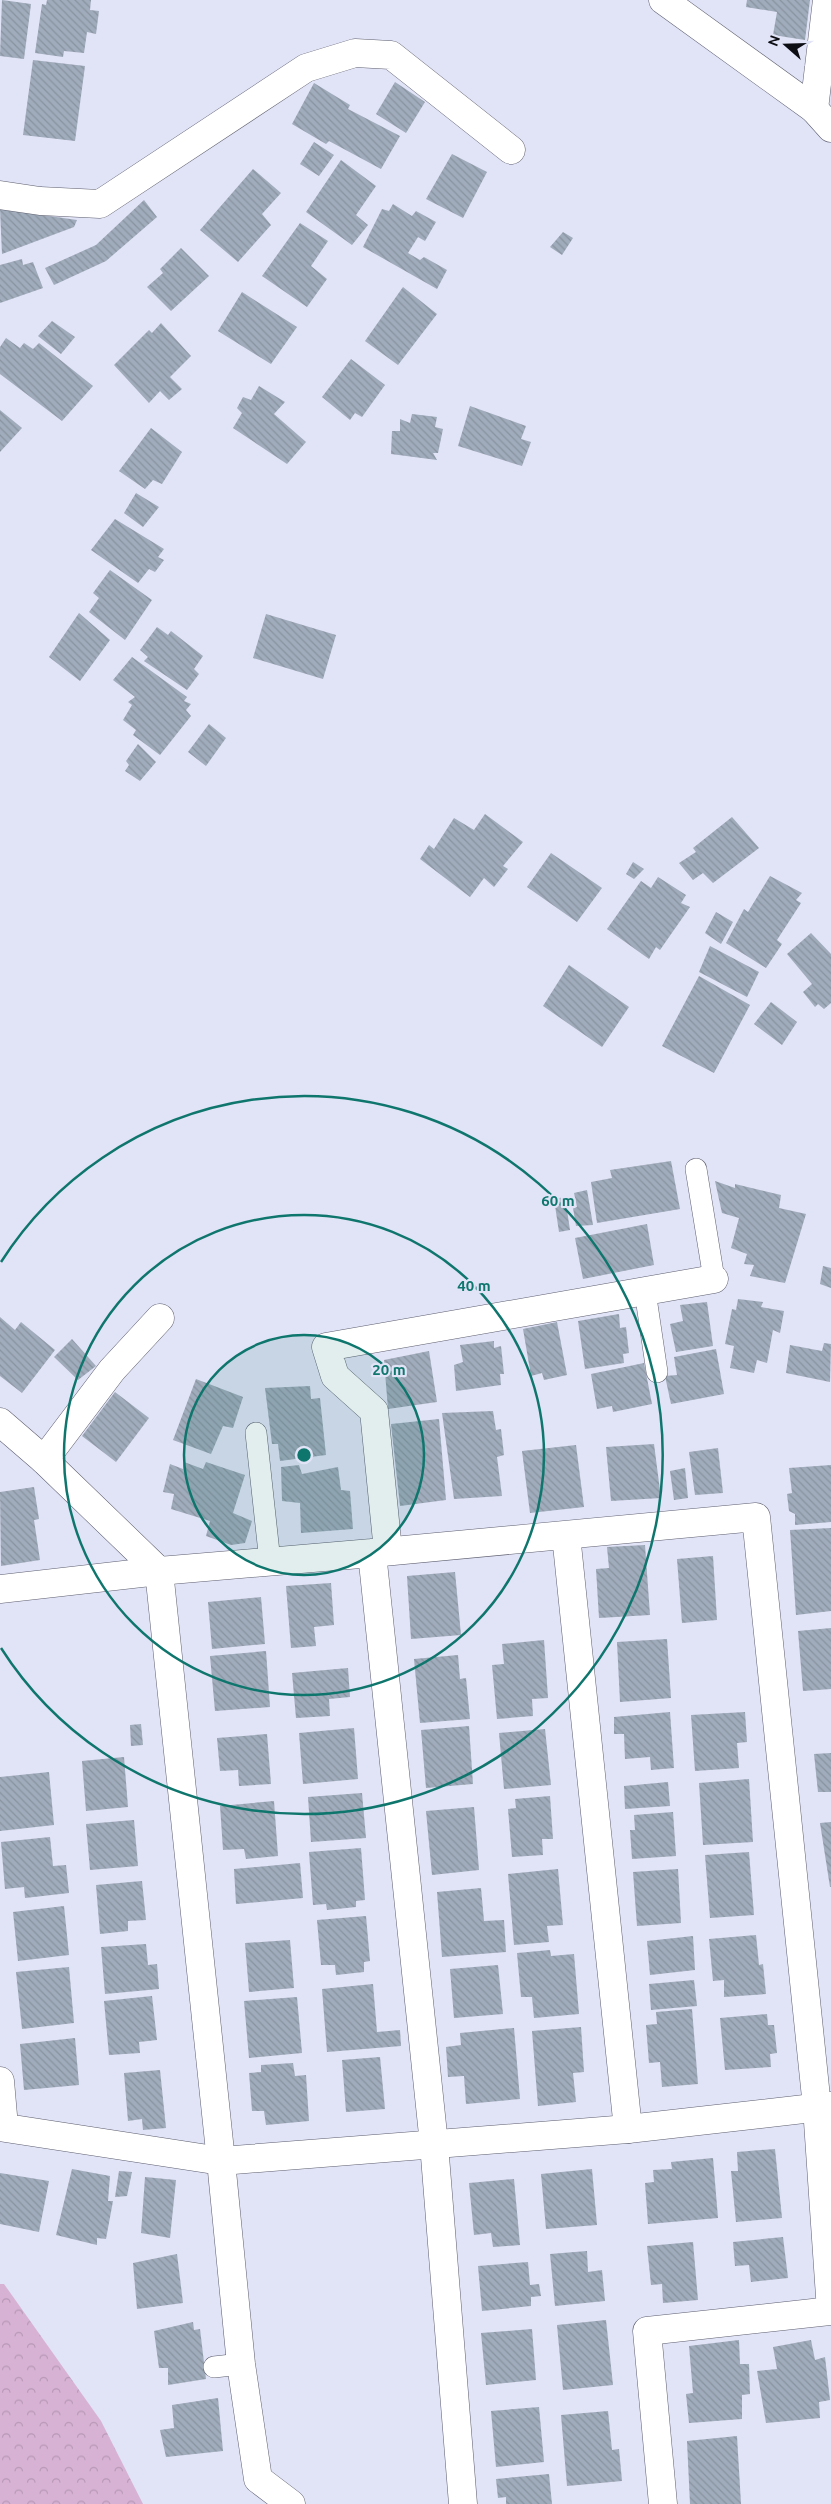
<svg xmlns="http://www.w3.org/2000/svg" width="831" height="2504" font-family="Ubuntu,sans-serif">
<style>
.forest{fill:url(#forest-crowns)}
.building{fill:url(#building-back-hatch)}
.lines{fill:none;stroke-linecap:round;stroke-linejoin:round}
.lane-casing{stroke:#5d5f6f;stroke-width:22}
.street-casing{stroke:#5d5f6f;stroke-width:29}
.secondary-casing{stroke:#5d5f6f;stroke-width:29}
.lane{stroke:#fff;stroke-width:21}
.street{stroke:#fff;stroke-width:28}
.secondary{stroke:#fff;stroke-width:28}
.ring{fill:none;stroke:#0f766e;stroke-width:2.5}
.centre{fill:#0f766e;stroke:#e1e3f6;stroke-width:2.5}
.ring-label{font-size:15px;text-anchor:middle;font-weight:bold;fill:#0f766e;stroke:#e1e3f6;stroke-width:4.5;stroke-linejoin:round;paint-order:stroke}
</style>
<defs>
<pattern id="forest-crowns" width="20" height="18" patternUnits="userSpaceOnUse" patternTransform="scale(1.25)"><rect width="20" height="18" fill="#d7b2d4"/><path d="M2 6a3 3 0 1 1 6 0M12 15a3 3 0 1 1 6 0" fill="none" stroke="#b798b5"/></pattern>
<pattern id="building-back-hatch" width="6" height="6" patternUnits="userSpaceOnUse" patternTransform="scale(1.25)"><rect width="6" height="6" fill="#a0acbb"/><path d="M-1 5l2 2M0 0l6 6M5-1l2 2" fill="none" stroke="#8993a0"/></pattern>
</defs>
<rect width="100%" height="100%" fill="#e1e3f6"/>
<path class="forest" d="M 0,2284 L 4,2284 L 101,2421 L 143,2504 L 0,2504 Z"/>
<path class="building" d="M 2,0 L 31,4 L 24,59 L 0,56 Z
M 47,0 L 91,0 L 90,10 L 99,11 L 96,34 L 87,32 L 84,53 L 64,51 L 63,57 L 35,53 L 42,4 L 46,5 Z
M 747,0 L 810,0 L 805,40 L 773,35 L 777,12 L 746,7 Z
M 33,60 L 85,66 L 75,141 L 23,135 Z
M 395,82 L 425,102 L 406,133 L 376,114 Z
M 314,83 L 350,105 L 348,109 L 400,136 L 381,169 L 329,141 L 326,144 L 292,124 Z
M 314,142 L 334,155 L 319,176 L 300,164 Z
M 452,154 L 487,172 L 463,218 L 426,199 Z
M 341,160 L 376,186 L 356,215 L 368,225 L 352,245 L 306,212 Z
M 253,169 L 281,193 L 262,214 L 271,225 L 238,262 L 200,230 Z
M 144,200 L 157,217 L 106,261 L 54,285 L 45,268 L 96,245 Z
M 393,204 L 412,216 L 416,211 L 436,222 L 425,241 L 418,237 L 408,253 L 420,260 L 424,257 L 447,270 L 437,289 L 363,247 L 382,209 L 389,211 Z
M 0,209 L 77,220 L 74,227 L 2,254 Z
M 300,223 L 328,241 L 311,266 L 327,279 L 307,307 L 262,276 Z
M 563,232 L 573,238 L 562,255 L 550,247 Z
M 181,248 L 209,276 L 171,311 L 147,287 L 163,273 L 160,269 Z
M 22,259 L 23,265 L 33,262 L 43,288 L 0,303 L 0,265 Z
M 403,287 L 437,314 L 398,365 L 365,341 Z
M 242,292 L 297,327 L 271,364 L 218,331 Z
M 52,321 L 75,337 L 61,354 L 38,336 Z
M 161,323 L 191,356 L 170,377 L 182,389 L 169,400 L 160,391 L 149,403 L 114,365 L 149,330 L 152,333 Z
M 6,338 L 20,348 L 24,343 L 33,349 L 39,343 L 93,386 L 62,421 L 0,374 L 0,347 Z
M 351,359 L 385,385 L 362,417 L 355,413 L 350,420 L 322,397 Z
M 259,386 L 285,402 L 274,414 L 306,442 L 287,464 L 233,428 L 242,413 L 237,408 L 243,397 L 251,400 Z
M 470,406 L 526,426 L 521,439 L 531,442 L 522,466 L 458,446 Z
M 0,410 L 22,428 L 0,452 Z
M 412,414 L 437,417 L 435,427 L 443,429 L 438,453 L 433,453 L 437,460 L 391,454 L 392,431 L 400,431 L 400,419 L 410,423 Z
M 151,428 L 182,452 L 162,484 L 153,480 L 145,489 L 119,471 Z
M 136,493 L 159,507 L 143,527 L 124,513 Z
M 115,519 L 164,549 L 158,557 L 164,560 L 155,572 L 149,569 L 138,583 L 91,550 Z
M 110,570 L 152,600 L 125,640 L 89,612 L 99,598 L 93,593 Z
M 79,613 L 110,640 L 80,681 L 49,657 Z
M 266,614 L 336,635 L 323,679 L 253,658 Z
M 157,627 L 168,635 L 171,631 L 203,656 L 194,669 L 199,674 L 187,690 L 144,661 L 148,657 L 140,650 Z
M 132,657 L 187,697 L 184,701 L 191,704 L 186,710 L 191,716 L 160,755 L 133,735 L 136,730 L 123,720 L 132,705 L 128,702 L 135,697 L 113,680 Z
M 209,724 L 226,738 L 206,766 L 188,752 Z
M 138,744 L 156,762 L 140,781 L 125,771 L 129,765 L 126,761 Z
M 485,814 L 523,842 L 503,866 L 508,869 L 494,887 L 484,878 L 470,897 L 420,859 L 429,845 L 434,849 L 454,818 L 474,830 Z
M 732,817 L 759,848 L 713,883 L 703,873 L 693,880 L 679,863 L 696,852 L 693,848 Z
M 551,853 L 602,888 L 577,922 L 527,887 Z
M 633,862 L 644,869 L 634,879 L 626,874 Z
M 770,876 L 802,893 L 796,900 L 801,903 L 777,940 L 782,944 L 766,968 L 726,943 L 744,909 L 748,912 Z
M 658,877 L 686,895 L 681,903 L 690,907 L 660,950 L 656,947 L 649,959 L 607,929 L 641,881 L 651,888 Z
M 716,912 L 733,922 L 721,944 L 705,933 Z
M 811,933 L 831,954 L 831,1003 L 824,1009 L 818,1004 L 815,1007 L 803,992 L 812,984 L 787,954 Z
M 710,946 L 759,972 L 747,997 L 699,972 Z
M 569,965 L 629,1007 L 602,1047 L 543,1006 Z
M 699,976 L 750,1005 L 714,1073 L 662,1046 Z
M 771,1002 L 797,1022 L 782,1045 L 754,1024 Z
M 671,1161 L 680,1209 L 597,1223 L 591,1182 L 612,1178 L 610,1170 Z
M 715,1181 L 735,1188 L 735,1184 L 781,1195 L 779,1208 L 806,1214 L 785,1283 L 750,1276 L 754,1265 L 744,1264 L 747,1254 L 731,1248 L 739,1218 L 722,1213 Z
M 587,1190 L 593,1225 L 576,1226 L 573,1208 L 577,1207 L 574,1193 Z
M 565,1197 L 570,1230 L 559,1232 L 554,1199 Z
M 647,1224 L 654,1265 L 583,1279 L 575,1238 Z
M 823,1266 L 831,1268 L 831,1288 L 820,1284 Z
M 738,1299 L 763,1302 L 761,1307 L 784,1311 L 780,1333 L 773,1330 L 767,1363 L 757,1360 L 754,1373 L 730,1368 L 734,1346 L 725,1344 L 732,1309 L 736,1310 Z
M 707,1302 L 713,1346 L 676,1352 L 670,1324 L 683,1321 L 680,1305 Z
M 619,1314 L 620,1328 L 626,1327 L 629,1353 L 623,1354 L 624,1363 L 585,1369 L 578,1321 Z
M 0,1317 L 15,1330 L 21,1322 L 55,1350 L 22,1393 L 0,1376 Z
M 557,1322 L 567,1375 L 544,1380 L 542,1373 L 531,1376 L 523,1329 Z
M 72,1339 L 96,1366 L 78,1380 L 54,1357 Z
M 494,1341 L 494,1348 L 501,1346 L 504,1374 L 500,1374 L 501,1385 L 456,1391 L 454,1365 L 463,1362 L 460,1345 Z
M 824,1343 L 831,1344 L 830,1382 L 786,1373 L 790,1345 L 822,1351 Z
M 716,1349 L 724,1394 L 671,1404 L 665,1376 L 677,1375 L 674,1357 Z
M 429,1351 L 437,1402 L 388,1409 L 384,1360 Z
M 644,1363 L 652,1404 L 613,1412 L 612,1406 L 597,1409 L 591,1374 Z
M 196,1379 L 243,1397 L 233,1428 L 223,1426 L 211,1454 L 173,1440 Z
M 310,1386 L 311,1399 L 320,1398 L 326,1455 L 280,1461 L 278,1444 L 272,1444 L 265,1388 Z
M 115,1392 L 149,1418 L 116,1462 L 82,1436 Z
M 493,1411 L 496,1430 L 501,1429 L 504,1455 L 497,1457 L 502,1496 L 454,1499 L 442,1413 Z
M 439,1419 L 446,1500 L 400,1506 L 391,1424 Z
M 654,1444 L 661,1498 L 611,1501 L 606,1447 Z
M 576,1445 L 584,1507 L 530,1513 L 522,1451 Z
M 718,1448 L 723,1493 L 695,1495 L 689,1452 Z
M 184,1462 L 203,1469 L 206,1462 L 245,1475 L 233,1513 L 252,1521 L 245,1543 L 231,1545 L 206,1536 L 210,1521 L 171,1509 L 174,1494 L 163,1492 L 170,1464 L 183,1469 Z
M 299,1465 L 302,1474 L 338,1467 L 341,1490 L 350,1491 L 353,1529 L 301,1533 L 300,1503 L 282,1501 L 281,1467 Z
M 831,1465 L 831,1522 L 795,1525 L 795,1514 L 789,1511 L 787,1494 L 792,1493 L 789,1468 Z
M 685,1468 L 688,1498 L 674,1500 L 670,1471 Z
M 34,1487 L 39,1519 L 34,1520 L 40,1560 L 1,1566 L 0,1492 Z
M 831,1528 L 831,1611 L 796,1615 L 790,1530 Z
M 645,1545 L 650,1615 L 599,1618 L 596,1569 L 609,1568 L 607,1547 Z
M 713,1556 L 717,1620 L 682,1623 L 677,1559 Z
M 455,1572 L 461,1635 L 411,1639 L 407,1576 Z
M 331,1583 L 334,1625 L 314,1627 L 316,1646 L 291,1648 L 286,1586 Z
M 261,1597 L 265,1644 L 212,1649 L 208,1602 Z
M 831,1628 L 831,1689 L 803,1691 L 798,1631 Z
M 667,1639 L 671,1698 L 620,1702 L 617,1642 Z
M 544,1640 L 548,1698 L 532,1699 L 533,1716 L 497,1719 L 492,1665 L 504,1664 L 502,1644 Z
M 266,1651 L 270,1707 L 215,1711 L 210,1656 Z
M 458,1655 L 460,1679 L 466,1678 L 470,1719 L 420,1723 L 414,1659 Z
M 348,1668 L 350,1697 L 329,1699 L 330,1716 L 296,1718 L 292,1673 Z
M 670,1712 L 674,1768 L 651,1770 L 650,1757 L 625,1759 L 624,1734 L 614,1734 L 614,1717 Z
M 745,1712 L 747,1742 L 737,1743 L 739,1768 L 695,1771 L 691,1715 Z
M 141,1724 L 143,1745 L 131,1746 L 130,1725 Z
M 469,1726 L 473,1784 L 426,1788 L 421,1730 Z
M 354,1728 L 358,1779 L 303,1784 L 299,1733 Z
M 545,1729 L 551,1785 L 504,1789 L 499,1733 Z
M 267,1734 L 271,1784 L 239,1786 L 238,1770 L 220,1771 L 217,1738 Z
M 831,1753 L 831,1792 L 818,1792 L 814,1754 Z
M 124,1757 L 128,1807 L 86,1811 L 82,1761 Z
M 49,1772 L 54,1825 L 0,1831 L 0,1777 Z
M 749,1779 L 753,1842 L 703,1845 L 699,1783 Z
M 668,1782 L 670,1806 L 625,1809 L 624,1786 Z
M 362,1793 L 366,1838 L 311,1842 L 308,1797 Z
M 550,1796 L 553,1839 L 542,1839 L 543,1855 L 512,1857 L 508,1809 L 516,1808 L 515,1799 Z
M 274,1801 L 278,1856 L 246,1859 L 244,1849 L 223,1850 L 220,1806 Z
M 474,1807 L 479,1870 L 432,1875 L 426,1811 Z
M 673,1812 L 676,1856 L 632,1859 L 630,1830 L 635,1830 L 634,1815 Z
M 134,1820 L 138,1866 L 90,1870 L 86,1824 Z
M 831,1822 L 831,1887 L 830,1887 L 820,1823 Z
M 50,1837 L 53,1866 L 66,1865 L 69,1893 L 25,1898 L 24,1887 L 5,1889 L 1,1842 Z
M 361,1848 L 365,1900 L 356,1901 L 356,1907 L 327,1910 L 326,1904 L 313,1905 L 309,1852 Z
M 749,1852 L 754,1915 L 710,1918 L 705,1855 Z
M 300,1863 L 303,1898 L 236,1904 L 234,1869 Z
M 558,1869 L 563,1925 L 547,1926 L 549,1942 L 514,1945 L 508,1874 Z
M 678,1869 L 681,1923 L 637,1926 L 633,1872 Z
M 142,1881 L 146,1920 L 128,1921 L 128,1931 L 100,1934 L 96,1885 Z
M 481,1888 L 484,1921 L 504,1920 L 506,1952 L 442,1957 L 437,1892 Z
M 64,1906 L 69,1955 L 18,1961 L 13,1912 Z
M 366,1916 L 370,1961 L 364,1962 L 364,1972 L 336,1975 L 335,1965 L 321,1965 L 317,1920 Z
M 756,1935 L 759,1965 L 763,1964 L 766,1994 L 724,1997 L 724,1980 L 713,1981 L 709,1939 Z
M 693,1936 L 695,1970 L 650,1975 L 647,1941 Z
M 290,1940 L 294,1988 L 249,1992 L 245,1943 Z
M 146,1944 L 148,1965 L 157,1964 L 159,1989 L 105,1994 L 101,1947 Z
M 550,1950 L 551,1956 L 574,1954 L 579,2014 L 534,2018 L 532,1997 L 521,1997 L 517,1953 Z
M 498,1965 L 503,2014 L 454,2018 L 450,1969 Z
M 69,1967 L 74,2023 L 22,2029 L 16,1972 Z
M 694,1980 L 697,2006 L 651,2010 L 649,1984 Z
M 373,1984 L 377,2032 L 400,2030 L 401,2046 L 327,2052 L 322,1989 Z
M 152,1996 L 157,2040 L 139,2042 L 140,2053 L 109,2055 L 104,2001 Z
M 297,1997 L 302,2053 L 249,2058 L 244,2001 Z
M 692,2009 L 698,2084 L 662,2087 L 660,2062 L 649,2063 L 646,2025 L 657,2024 L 656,2012 Z
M 767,2014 L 768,2025 L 774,2025 L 777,2053 L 770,2054 L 771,2067 L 725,2070 L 720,2018 Z
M 581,2027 L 584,2072 L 573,2073 L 576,2102 L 538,2106 L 532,2031 Z
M 514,2028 L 520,2099 L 466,2104 L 464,2076 L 448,2077 L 446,2047 L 461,2045 L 460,2033 Z
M 75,2038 L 79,2085 L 24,2090 L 20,2044 Z
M 380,2057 L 385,2109 L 346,2112 L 342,2060 Z
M 293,2063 L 295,2076 L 306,2075 L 309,2121 L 266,2125 L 264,2111 L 252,2111 L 249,2073 L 261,2072 L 261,2065 Z
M 160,2070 L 166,2128 L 143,2130 L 142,2119 L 128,2121 L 124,2073 Z
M 775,2149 L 782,2218 L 736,2222 L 731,2171 L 738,2171 L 737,2152 Z
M 713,2158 L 718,2218 L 648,2224 L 645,2183 L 654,2182 L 653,2170 L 672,2169 L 671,2162 Z
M 72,2169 L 110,2176 L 108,2201 L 113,2201 L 106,2239 L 97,2238 L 97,2245 L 56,2235 Z
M 592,2169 L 597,2225 L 546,2229 L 541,2174 Z
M 119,2171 L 132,2172 L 127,2196 L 115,2197 Z
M 0,2173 L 49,2181 L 39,2232 L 0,2224 Z
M 145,2177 L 176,2180 L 170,2238 L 141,2233 Z
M 514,2179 L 520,2245 L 493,2247 L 491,2233 L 474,2235 L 469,2183 Z
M 783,2237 L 788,2278 L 751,2282 L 749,2265 L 735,2266 L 733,2242 Z
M 693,2242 L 698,2300 L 663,2303 L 662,2284 L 651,2285 L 647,2246 Z
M 587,2251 L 588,2272 L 602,2270 L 605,2301 L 555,2306 L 550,2254 Z
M 177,2254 L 183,2303 L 137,2309 L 133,2263 Z
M 528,2262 L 530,2285 L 539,2284 L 541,2296 L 531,2297 L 531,2306 L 482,2311 L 478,2266 Z
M 606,2320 L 613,2385 L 563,2390 L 557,2325 Z
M 193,2322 L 194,2330 L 200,2329 L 206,2379 L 168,2385 L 168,2368 L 159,2368 L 154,2331 Z
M 532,2329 L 536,2380 L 486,2385 L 481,2333 Z
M 739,2340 L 740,2364 L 749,2364 L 750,2394 L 742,2395 L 742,2419 L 689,2423 L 686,2394 L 693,2393 L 689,2346 Z
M 811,2340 L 815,2360 L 825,2357 L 830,2400 L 819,2402 L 820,2418 L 766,2423 L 757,2371 L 777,2369 L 773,2347 Z
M 218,2398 L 223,2451 L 166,2457 L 160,2430 L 174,2428 L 172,2405 Z
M 539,2407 L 544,2462 L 496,2467 L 491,2411 Z
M 608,2411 L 612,2450 L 619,2449 L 622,2481 L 567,2486 L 561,2415 Z
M 737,2436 L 741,2504 L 690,2504 L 687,2441 Z
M 549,2474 L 552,2504 L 506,2504 L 506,2497 L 498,2498 L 496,2479 Z"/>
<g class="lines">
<defs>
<path id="lane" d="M 696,1169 L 714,1279
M 645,1291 L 657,1372
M 256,1433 L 270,1562
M 214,2367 L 241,2364"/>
<path id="street" d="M 814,109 L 827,0
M 0,195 L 40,201 L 100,204 L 306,68 L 355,53 L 391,55 L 511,150
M 44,1460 L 112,1370 L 160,1318
M 566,1535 L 628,2129
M 388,1551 L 374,1411 L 335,1376 L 326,1347 L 714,1279
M 372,1553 L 434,2144 L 463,2504
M 0,1589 L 159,1571 L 372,1553 L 756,1517 L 817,2107 L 831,2311 L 647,2331 L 663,2504
M 0,2081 L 4,2127
M 0,2127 L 221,2161 L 241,2364 L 258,2479 L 291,2504"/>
<path id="secondary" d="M 663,0 L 814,109 L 831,128
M 0,1422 L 44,1460 L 159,1571 L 221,2161 L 628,2129 L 831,2106"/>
</defs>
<use href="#lane" class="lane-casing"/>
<use href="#street" class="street-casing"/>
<use href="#secondary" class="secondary-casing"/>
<use href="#lane" class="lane"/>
<use href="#street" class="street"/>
<use href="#secondary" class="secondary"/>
</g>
<circle cx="304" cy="1455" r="120" fill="#0f766e" fill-opacity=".12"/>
<g class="ring">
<circle cx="304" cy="1455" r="120"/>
<circle cx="304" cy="1455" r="240"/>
<path d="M1 1262A359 359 0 1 1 1 1648"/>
</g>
<circle cx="304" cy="1455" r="8" class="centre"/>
<g class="ring-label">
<text x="558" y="1206">60 m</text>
<text x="474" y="1291">40 m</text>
<text x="389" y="1375">20 m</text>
</g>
<g transform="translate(786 45) rotate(290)" stroke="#e1e3f6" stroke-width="4" paint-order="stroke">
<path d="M0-4L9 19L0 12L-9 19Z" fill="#0d0e14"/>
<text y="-8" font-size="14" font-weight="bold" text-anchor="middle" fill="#0d0e14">N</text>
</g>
</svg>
